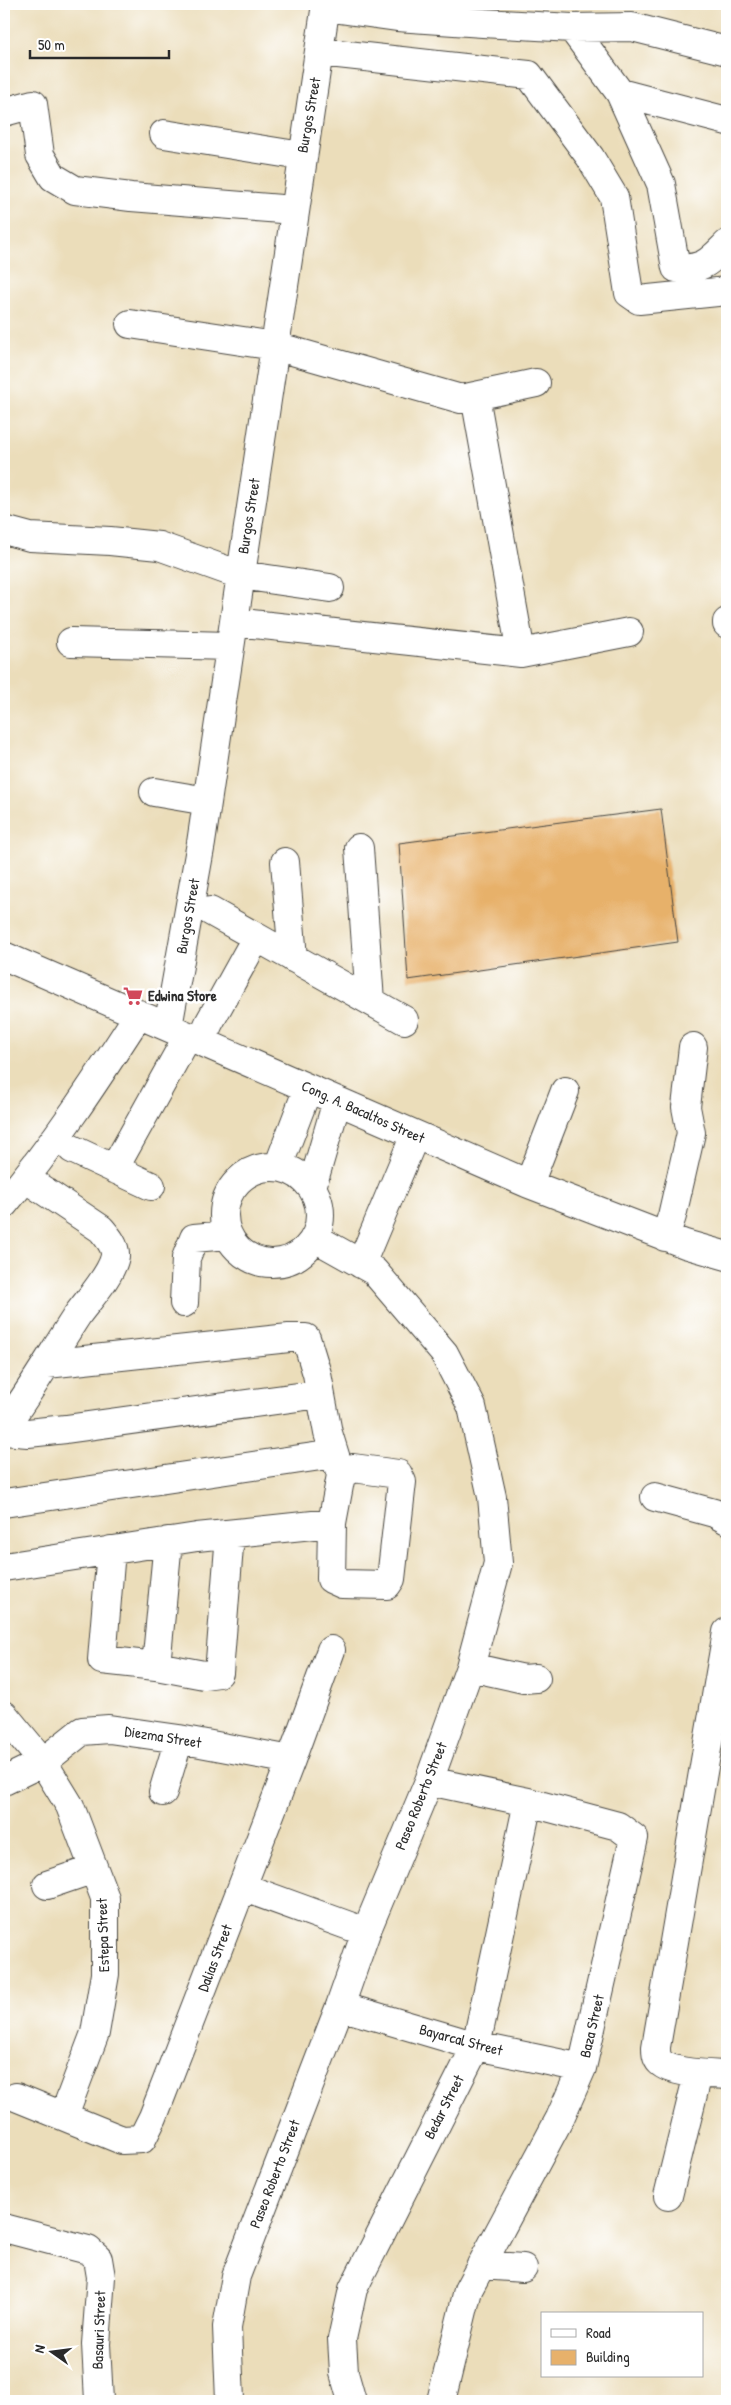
<svg xmlns="http://www.w3.org/2000/svg" width="731" height="2405" font-family="'Patrick Hand',sans-serif">
<style>
.building{fill:#e7b16b}
.lines{fill:none;stroke-linecap:round;stroke-linejoin:round}
.minor-casing{stroke:#484640;stroke-width:30}
.minor{stroke:#fff;stroke-width:28}
.labels{text-anchor:middle;stroke-width:5;stroke-linejoin:round;paint-order:stroke}
.street-label{font-size:15px;fill:#2b2b2b;stroke:#fff}
.poi-label{font-size:15px;font-weight:bold;fill:#2b2b2b;stroke:#fff;text-anchor:start}
</style>
<rect width="100%" height="100%" fill="#fff"/>
<filter id="ink" filterUnits="userSpaceOnUse"><feTurbulence type="fractalNoise" baseFrequency=".02" numOctaves="2"/><feDisplacementMap in="SourceGraphic" scale="10" xChannelSelector="R" yChannelSelector="G"/><feConvolveMatrix kernelMatrix="1 2 1 2 8 2 1 2 1" color-interpolation-filters="sRGB"/></filter>
<filter id="wash" filterUnits="userSpaceOnUse"><feTurbulence type="fractalNoise" baseFrequency=".0096" numOctaves="4" result="noise"/><feDisplacementMap in="SourceGraphic" scale="20" xChannelSelector="R" yChannelSelector="G"/><feGaussianBlur stdDeviation="1.12" result="paint"/><feColorMatrix in="noise" values="0 0 0 0 0 0 0 0 0 0 0 0 0 0 0 0 0 1.4 0 .05"/><feComposite in="paint" operator="in"/></filter>
<g filter="url(#wash)">
<rect width="100%" height="100%" fill="#ebddba"/>
<g id="blocks">
<path class="building" d="M 661,809 L 678,942 L 408,980 L 399,843 Z"/>
</g>
</g>
<g filter="url(#ink)">
<use href="#blocks" fill-opacity="0" stroke="#484640" stroke-width="1"/>
<g class="lines">
<defs>
<path id="minor" d="M 325,7 L 397,17 L 483,23 L 572,28 L 632,27 L 727,51
M 572,28 L 620,93 L 661,184 L 676,268 C 703,270 709,262 727,244
M 320,52 L 529,75 L 590,157 L 614,197 L 629,293 L 639,300 L 727,291
M 620,93 L 727,121
M 4,112 L 33,104 L 40,155 L 53,177 L 75,190 L 131,197 L 294,210
M 164,134 L 302,156
M 130,324 L 275,346 L 461,399 L 536,383
M 475,396 L 521,653
M 4,530 L 30,537 L 110,541 L 159,546 L 240,575 L 330,588
M 234,622 L 521,653 L 629,632
M 727,622 L 727,624
M 71,642 L 230,646
M 154,792 L 207,801
M 359,848 L 370,1001
M 285,862 L 293,958
M 210,911 L 404,1020
M 4,956 L 529,1184 L 685,1244 L 727,1256
M 168,1027 L 201,843 L 326,4
M 201,1041 L 209,1023 L 256,938
M 72,1149 L 151,1186
M 278,1167 L 308,1088
M224 1215a48 48 0 1 1 96 0a48 48 0 1 1-96 0Z
M 114,1169 L 188,1036
M 529,1184 L 565,1091
M 312,1187 L 337,1101
M 4,1204 C 54,1145 97,1079 139,1014
M 665,1237 L 672,1216 L 691,1133 L 686,1107 L 693,1047
M 361,1264 L 415,1135
M 184,1303 L 186,1258 L 194,1238 L 228,1235
M 47,1364 L 289,1338 L 306,1338 L 317,1374 L 328,1433 L 341,1475 L 332,1523 L 331,1579 L 342,1584 L 387,1585 L 391,1579 L 402,1482 L 398,1474 L 353,1468 L 341,1475
M 4,1427 C 31,1391 53,1352 78,1314 C 89,1299 112,1274 115,1256 C 116,1246 107,1236 101,1229 L 25,1178
M 4,1431 L 28,1433 L 66,1429 L 320,1394
M 655,1497 L 714,1513 L 727,1520
M 4,1503 L 334,1454
M 111,1550 L 102,1660 L 156,1666 L 168,1541
M 4,1567 L 197,1537 L 332,1523
M 727,1632 L 656,2047 C 656,2052 656,2058 660,2062 C 672,2074 711,2074 727,2075
M 156,1666 L 204,1675 L 219,1673 L 230,1534
M 470,1667 L 524,1679 L 536,1678
M 4,1715 L 43,1762 L 70,1806 L 105,1898 L 105,1974 L 95,2033 L 64,2115
M 4,1781 L 43,1762 L 82,1731 L 109,1729 L 179,1739 L 291,1760
M 429,1781 L 528,1802 L 618,1826 L 634,1838 L 582,2068 L 560,2118 L 468,2290 L 441,2401
M 163,1792 L 179,1739
M 47,1885 L 94,1869
M 242,1887 L 366,1932
M 340,2006 L 476,2046 L 582,2068
M 16,2097 L 122,2140 L 142,2139 L 153,2117 L 291,1760 L 331,1650
M 668,2196 L 698,2074
M 4,2228 L 88,2250 L 98,2259 L 101,2277 L 96,2344 L 99,2401
M 481,2265 L 523,2268
M 230,2401 L 227,2327 L 236,2276 L 340,2006 L 366,1932 L 429,1781 L 470,1667 L 498,1563 L 492,1497 L 472,1407 L 444,1353 L 374,1271 L 315,1238
M 352,2401 L 344,2373 L 342,2339 L 353,2289 L 476,2046 L 528,1802"/>
</defs>
<use href="#minor" class="minor-casing"/>
<use href="#minor" class="minor"/>
</g>
</g>
<defs>
<symbol id="supermarket-bare" viewBox="-9 -9 18 18"><path d="M-6-5.5h2.5l.6 2H6L4.5 2H-2.5L-4.4-4H-6ZM-1.5 3.2a1.3 1.3 0 1 0 .1 0ZM3 3.2a1.3 1.3 0 1 0 .1 0Z" fill="#d1495b" stroke="#fff" stroke-width="2.5" paint-order="stroke"/></symbol>
</defs>
<g fill-rule="evenodd">
<use href="#supermarket-bare" x="119" y="982" width="28" height="28"/>
</g>
<g class="labels">
<g class="street-label">
<text transform="translate(309 115) rotate(-80)" y="5">Burgos Street</text>
<text transform="translate(249 516) rotate(-81)" y="5">Burgos Street</text>
<text transform="translate(188 916) rotate(-80)" y="5">Burgos Street</text>
<text transform="translate(363 1112) rotate(24)" y="5">Cong. A. Bacaltos Street</text>
<text transform="translate(163 1737) rotate(9)" y="5">Diezma Street</text>
<text transform="translate(421 1796) rotate(-68)" y="5">Paseo Roberto Street</text>
<text transform="translate(103 1935) rotate(-92)" y="5">Estepa Street</text>
<text transform="translate(215 1958) rotate(-69)" y="5">Dalias Street</text>
<text transform="translate(592 2026) rotate(-77)" y="5">Baza Street</text>
<text transform="translate(461 2040) rotate(15)" y="5">Bayarcal Street</text>
<text transform="translate(444 2107) rotate(-63)" y="5">Bedar Street</text>
<text transform="translate(275 2174) rotate(-69)" y="5">Paseo Roberto Street</text>
<text transform="translate(99 2330) rotate(-88)" y="5">Basauri Street</text>
</g>
<g class="poi-label">
<text x="148" y="1001">Edwina Store</text>
</g>
</g>
<rect width="731" height="2405" fill="none" stroke="#fff" stroke-width="20"/>
<rect x="541" y="2312" width="162" height="65" fill="#ffffff" stroke="#aaaaaa"/>
<rect x="551" y="2329" width="25" height="8" fill="#ffffff" stroke="#aaaaaa"/>
<text x="586" y="2338" font-size="15" fill="#2b2b2b">Road</text>
<rect x="551" y="2350" width="25" height="15" fill="#e7b16b" stroke="#aaaaaa"/>
<text x="586" y="2362" font-size="15" fill="#2b2b2b">Building</text>
<g transform="translate(52 2352) rotate(284)" stroke="#ffffff" stroke-width="4" paint-order="stroke">
<path d="M0-4L9 19L0 12L-9 19Z" fill="#2b2b2b"/>
<text y="-8" font-size="14" font-weight="bold" text-anchor="middle" fill="#2b2b2b">N</text>
</g>
<path d="M30 50v8h139v-8" fill="none" stroke="#2b2b2b" stroke-width="2.5"/>
<text x="38" y="50" font-size="15" fill="#2b2b2b" stroke="#ffffff" stroke-width="4" paint-order="stroke">50 m</text>
</svg>
